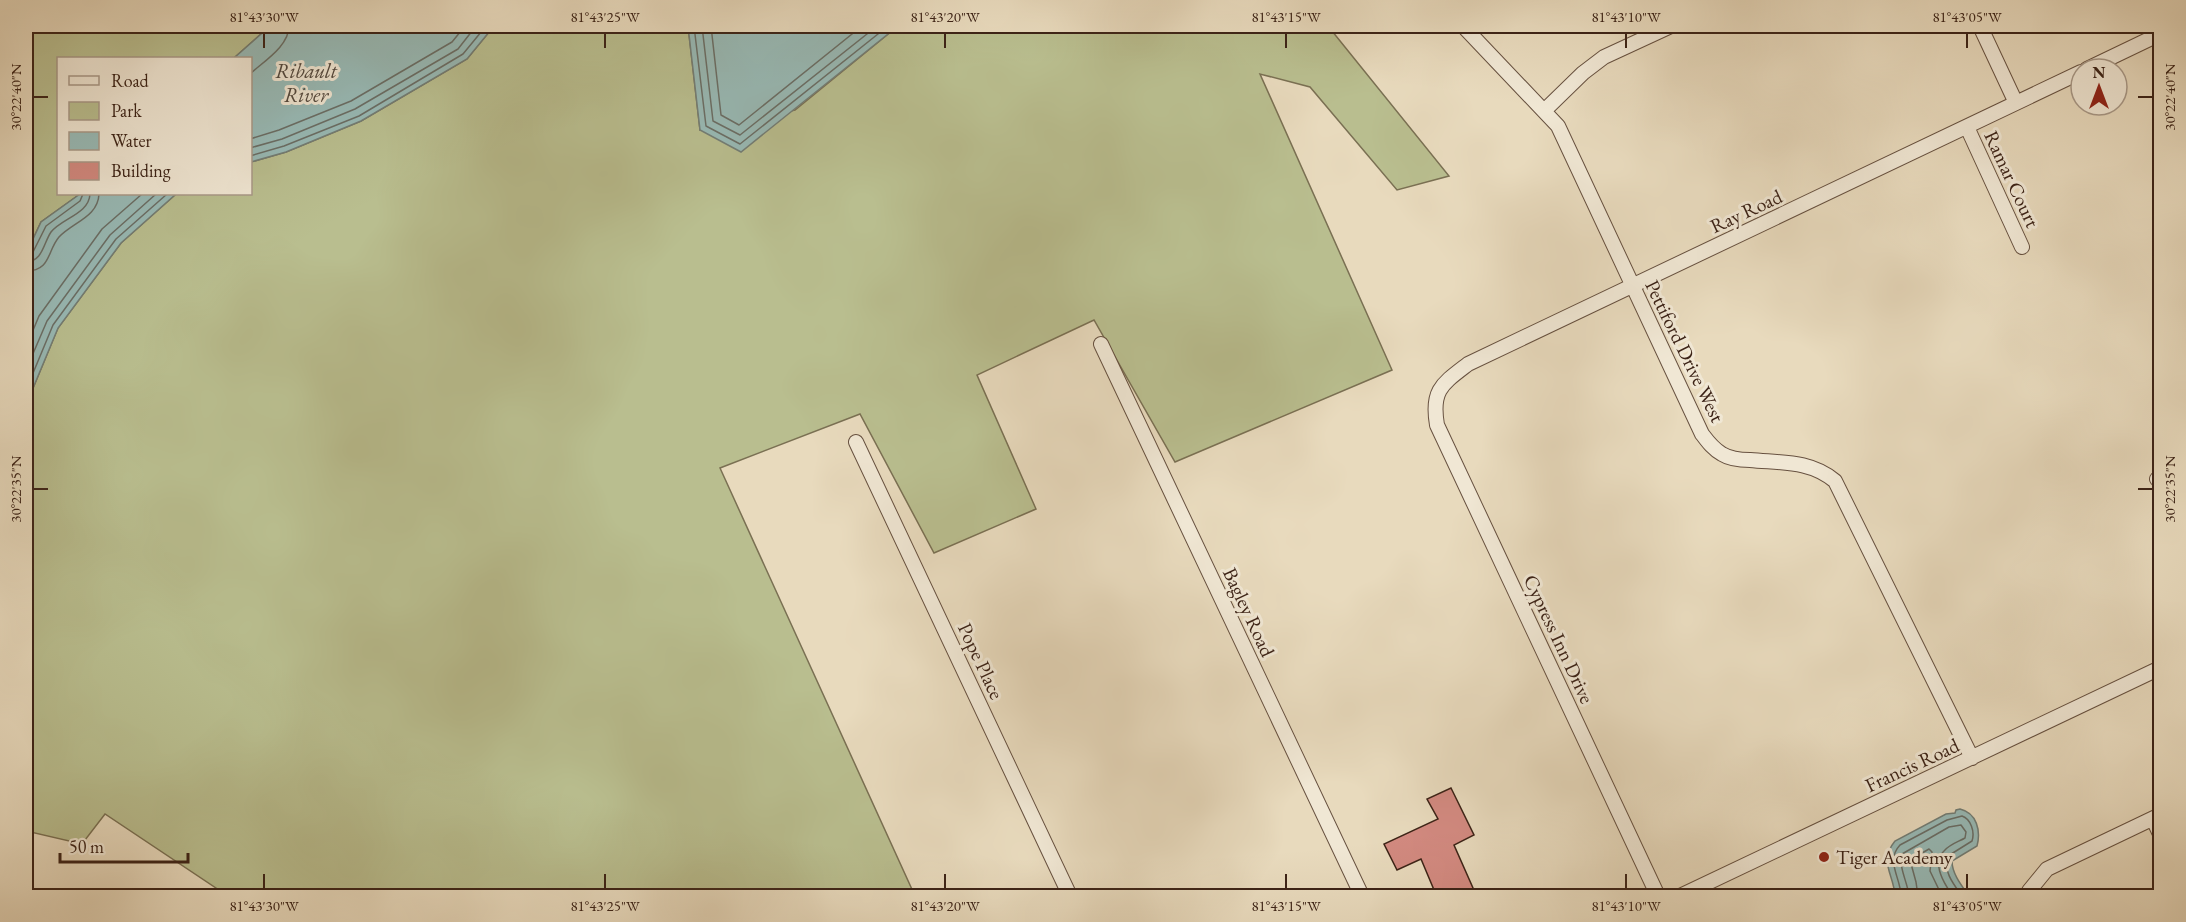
<svg xmlns="http://www.w3.org/2000/svg" width="2186" height="922" font-family="'EB Garamond',serif">
<style>
.green{fill:#b9be8f;stroke:#7a7053;stroke-width:1.5}
.water{fill:#98bab6;stroke:#737e76;stroke-width:1.5}
.lines{fill:none;stroke-linecap:round;stroke-linejoin:round}
.shore{stroke:#6a6e66;stroke-width:1.5}
.building{fill:#d38a81;stroke:#3c2317;stroke-width:1.5}
.minor-casing{stroke:#675140;stroke-width:16}
.minor{stroke:#f0e7d4;stroke-width:14}
.ticks{fill:none;stroke:#3c2317;stroke-width:2}
.poi-dot{fill:#8f2418;stroke:#f0e7d4;stroke-width:2}
.labels{text-anchor:middle;stroke-width:6;stroke-linejoin:round;paint-order:stroke}
.street-label{font-size:20px;fill:#3c2317;stroke:#f0e7d4}
.poi-label{font-size:20px;fill:#3c2317;stroke:#f0e7d4;text-anchor:start}
.water-label{font-size:21px;font-style:italic;fill:#53493f;stroke:#f0e7d4}
.neatline{fill:none;stroke:#3c2317;stroke-width:2}
.ticks-label{font-size:15px;text-anchor:middle;fill:#3c2317}
</style>
<rect width="100%" height="100%" fill="#e8dabd"/>
<filter id="stains"><feTurbulence type="fractalNoise" baseFrequency=".00333" numOctaves="4"/><feColorMatrix values="0 0 0 0 .2 0 0 0 0 .09 0 0 0 0 .02 0 0 0 .5 -.17"/></filter>
<radialGradient id="worn" r=".72"><stop offset=".6" stop-color="#630" stop-opacity="0"/><stop offset="1" stop-color="#630" stop-opacity=".3"/></radialGradient>
<path class="green" d="M 26,26 L 270,26 L 234,58 L 58,58 L 58,194 L 80,194 L 41,222 L 26,254 Z
M 494,26 L 688,26 L 700,130 L 795,110 L 898,26 L 1328,26 L 1449,176 L 1397,190 L 1310,87 L 1260,74 L 1392,370 L 1175,462 L 1094,320 L 977,375 L 1036,509 L 934,553 L 860,414 L 720,468 L 915,896 L 228,896 L 105,814 L 82,844 L 26,831 L 26,405 L 58,328 L 121,243 L 176,194 L 250,194 L 251,162 L 286,152 L 361,121 L 467,59 Z"/>
<path class="water" d="M 270,26 L 494,26 L 467,59 L 361,121 L 286,152 L 251,162 L 250,58 L 234,58 Z
M 688,26 L 898,26 L 741,152 L 700,130 Z
M 80,194 L 176,194 L 121,243 L 58,328 L 26,405 L 26,254 L 41,222 Z
M 1960,809 C 1977,813 1981,831 1977,846 L 1952,861 C 1952,874 1962,886 1969,896 L 1895,896 C 1894,874 1878,862 1895,841 L 1946,814 L 1955,813 L 1956,810 Z"/>
<g class="lines">
<path class="shore" d="M 694,26 L 706,126 L 740,144 L 888,26
M 702,26 L 713,121 L 740,135 L 877,26
M 711,26 L 721,115 L 739,125 L 862,26
M 250,74 C 264,61 289,46 289,26
M 250,139 L 279,130 L 351,101 L 452,42 L 465,26
M 250,148 L 282,139 L 355,109 L 458,49 L 476,26
M 250,156 L 284,146 L 359,116 L 463,54 L 486,26
M 26,255 L 33,252 L 46,226 L 80,201 L 83,194
M 26,262 C 43,261 43,244 51,232 C 62,218 89,214 90,194
M 26,271 C 51,271 47,251 59,237 C 73,222 98,217 99,194
M 26,347 L 39,316 L 102,229 L 142,194
M 26,370 L 47,321 L 110,235 L 156,194
M 26,390 L 53,325 L 116,239 L 167,194
M 1901,896 C 1901,878 1885,861 1900,845 L 1947,820 L 1962,816 C 1971,819 1975,832 1972,841 L 1948,856 C 1942,870 1954,885 1962,896
M 1909,896 C 1908,883 1898,867 1902,854 L 1949,827 L 1961,825 L 1966,832 L 1965,838 C 1958,842 1950,844 1944,851 C 1931,863 1945,885 1953,896
M 1918,896 L 1916,882 L 1910,860 L 1929,849 L 1932,852 L 1930,871 L 1942,896"/>
</g>
<path class="building" d="M 1451,788 L 1474,835 L 1454,845 L 1477,897 L 1437,897 L 1421,859 L 1397,870 L 1384,844 L 1438,819 L 1427,799 Z"/>
<g class="lines">
<defs>
<path id="minor" d="M 1463,26 L 1558,126 L 1702,434 C 1708,442 1713,449 1722,454 C 1730,459 1740,460 1750,460 C 1781,463 1810,460 1835,481 L 1972,758
M 1980,26 L 2016,103
M 2087,69 L 2160,34
M 1545,110 L 1583,73 L 1604,57 L 1671,26
M 1967,127 L 2022,247
M 1101,344 L 1362,896
M 856,442 L 1070,896
M 2157,479 L 2160,478
M 2153,819 L 2160,834
M 2029,891 L 2047,869 L 2160,815
M 1658,896 L 1437,425 C 1431,390 1442,384 1468,364 L 2081,72
M 1680,896 L 2160,668"/>
</defs>
<use href="#minor" class="minor-casing"/>
<use href="#minor" class="minor"/>
</g>
<path class="ticks" d="M 264,33 L 264,48M 605,33 L 605,48M 945,33 L 945,48M 1286,33 L 1286,48M 1626,33 L 1626,48M 1967,33 L 1967,48M 33,97 L 48,97M 2138,97 L 2153,97M 33,489 L 48,489M 2138,489 L 2153,489M 264,874 L 264,889M 605,874 L 605,889M 945,874 L 945,889M 1286,874 L 1286,889M 1626,874 L 1626,889M 1967,874 L 1967,889"/>
<circle class="poi-dot" cx="1824" cy="857" r="6"/>
<g class="labels">
<g class="street-label">
<text transform="translate(2012 179) rotate(65)" y="7">Ramar Court</text>
<text transform="translate(1746 211) rotate(-25)" y="7">Ray Road</text>
<text transform="translate(1685 351) rotate(64)" y="7">Pettiford Drive West</text>
<text transform="translate(1249 612) rotate(65)" y="7">Bagley Road</text>
<text transform="translate(1559 639) rotate(65)" y="7">Cypress Inn Drive</text>
<text transform="translate(981 661) rotate(65)" y="7">Pope Place</text>
<text transform="translate(1912 765) rotate(-25)" y="7">Francis Road</text>
</g>
<g class="poi-label">
<text x="1836" y="864">Tiger Academy</text>
</g>
<g class="water-label">
<text x="306" y="78">Ribault<tspan x="306" dy="24">River</tspan></text>
</g>
</g>
<rect width="2186" height="922" fill="none" stroke="#e8dabd" stroke-width="66"/>
<rect x="57" y="57" width="195" height="138" fill="#f0e7d4" stroke="#a89988" stroke-width="1.5"/>
<rect x="69" y="76" width="30" height="9" fill="#f0e7d4" stroke="#a89988" stroke-width="1.5"/>
<text x="111" y="87" font-size="18" fill="#3c2317">Road</text>
<rect x="69" y="102" width="30" height="18" fill="#b9be8f" stroke="#a89988" stroke-width="1.5"/>
<text x="111" y="117" font-size="18" fill="#3c2317">Park</text>
<rect x="69" y="132" width="30" height="18" fill="#98bab6" stroke="#a89988" stroke-width="1.5"/>
<text x="111" y="147" font-size="18" fill="#3c2317">Water</text>
<rect x="69" y="162" width="30" height="18" fill="#d38a81" stroke="#a89988" stroke-width="1.5"/>
<text x="111" y="177" font-size="18" fill="#3c2317">Building</text>
<g transform="translate(2099 87)"><circle r="28" fill="#f0e7d4" stroke="#a89988" stroke-width="1.5"/>
<path d="M0-4.5L10 22L0 15L-10 22Z" fill="#8f2418"/>
<text y="-9" font-size="16" font-weight="bold" text-anchor="middle" fill="#3c2317">N</text>
</g>
<path d="M60 853v9h128v-9" fill="none" stroke="#3c2317" stroke-width="3"/>
<text x="69" y="853" font-size="18" fill="#3c2317" stroke="#f0e7d4" stroke-width="4.5" paint-order="stroke">50 m</text>
<rect x="33" y="33" width="2120" height="856" class="neatline"/>
<g class="ticks-label">
<text x="264" y="22">81°43'30"W</text>
<text x="605" y="22">81°43'25"W</text>
<text x="945" y="22">81°43'20"W</text>
<text x="1286" y="22">81°43'15"W</text>
<text x="1626" y="22">81°43'10"W</text>
<text x="1967" y="22">81°43'05"W</text>
<text transform="translate(16 97) rotate(-90)" y="5">30°22'40"N</text>
<text transform="translate(2170 97) rotate(-90)" y="5">30°22'40"N</text>
<text transform="translate(16 489) rotate(-90)" y="5">30°22'35"N</text>
<text transform="translate(2170 489) rotate(-90)" y="5">30°22'35"N</text>
<text x="264" y="911">81°43'30"W</text>
<text x="605" y="911">81°43'25"W</text>
<text x="945" y="911">81°43'20"W</text>
<text x="1286" y="911">81°43'15"W</text>
<text x="1626" y="911">81°43'10"W</text>
<text x="1967" y="911">81°43'05"W</text>
</g>
<rect width="100%" height="100%" filter="url(#stains)"/>
<rect width="100%" height="100%" fill="url(#worn)"/>
</svg>
